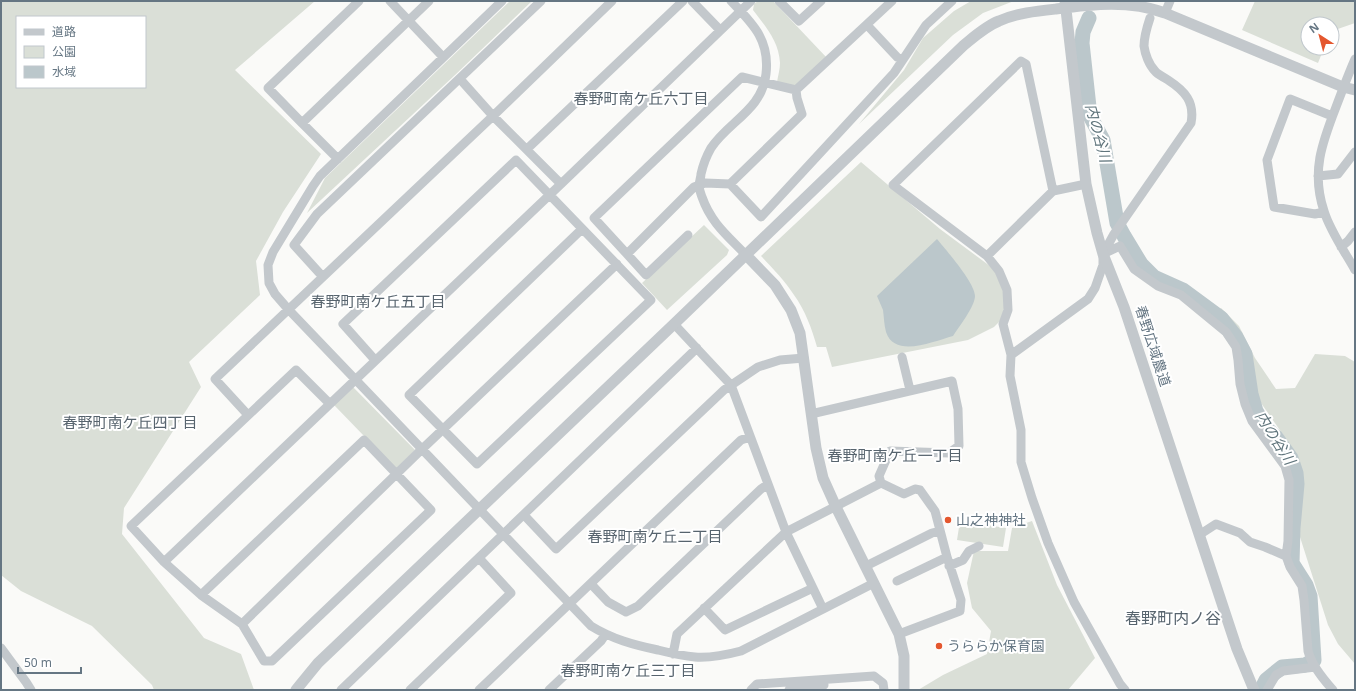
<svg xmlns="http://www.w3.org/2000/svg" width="1356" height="691" font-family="'Noto Sans','Noto Sans JP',sans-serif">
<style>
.green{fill:#dadfd7;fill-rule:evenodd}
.water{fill:#bbc7cb}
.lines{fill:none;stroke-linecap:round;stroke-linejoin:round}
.river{stroke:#bbc7cb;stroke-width:15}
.minor{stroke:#c3c8cc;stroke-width:9}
.tertiary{stroke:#c3c8cc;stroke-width:11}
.poi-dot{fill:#e4572e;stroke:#fff;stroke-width:1.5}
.labels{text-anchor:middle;stroke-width:4;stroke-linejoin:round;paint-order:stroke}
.street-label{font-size:14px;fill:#657683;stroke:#fff}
.poi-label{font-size:14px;fill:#657683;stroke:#fff;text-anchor:start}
.neighbourhood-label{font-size:15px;fill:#57646e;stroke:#fff}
.water-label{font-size:15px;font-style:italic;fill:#60757c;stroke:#fff}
.quarter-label{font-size:16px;fill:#57646e;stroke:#fff}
</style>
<rect width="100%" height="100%" fill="#fafaf8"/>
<path class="green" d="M 1,1 L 315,1 L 235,70 L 321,154 L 283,212 L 256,261 L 260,295 L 189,362 L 201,387 L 124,508 L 122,534 L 204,638 L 241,654 L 254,690 L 154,690 L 152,685 L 92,626 L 21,591 L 1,575 ZM 17,17 L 145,17 L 145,87 L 17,87 Z
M 510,1 L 532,1 L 455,75 L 307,213 L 325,178 Z
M 758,1 L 773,1 L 827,58 L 796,86 L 777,82 C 778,76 780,69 780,63 C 779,41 765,26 753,10 L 754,4 Z
M 971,1 L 1014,1 L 983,13 L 953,35 L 859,124 L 904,70 L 923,38 L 954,11 Z
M 1255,1 L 1355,1 L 1355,23 L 1332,31 L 1332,24 L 1308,24 L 1308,48 L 1324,48 L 1318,63 L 1242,30 Z
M 861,162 L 940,229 L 994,269 L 1005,295 L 1004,308 L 1002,319 L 994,327 L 968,340 L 832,367 L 826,347 L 817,347 C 812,329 805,310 794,295 C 785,281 773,269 761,256 Z
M 704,225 L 729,250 L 727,255 L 667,310 L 642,283 Z
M 1221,308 L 1239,326 L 1255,358 L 1276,389 L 1295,388 L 1315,354 L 1345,356 L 1355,362 L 1355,664 L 1338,644 L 1328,625 L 1300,537 L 1295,516 L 1302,484 L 1298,456 L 1254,393 L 1235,352 L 1213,321 Z
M 353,387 L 415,450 L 396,469 L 334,405 Z
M 960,521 L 1006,528 L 1003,547 L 957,540 Z
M 1032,521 L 1057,585 L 1095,658 L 1068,690 L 918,690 L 943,675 L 987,654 L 991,631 L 972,608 L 967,583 L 974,551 L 1008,551 L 1012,528 Z"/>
<path class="water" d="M 937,239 C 946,250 975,283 975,296 C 975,306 959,327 953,336 C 934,341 895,359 886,332 C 884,325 884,317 883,310 C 881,305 879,301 877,296 Z"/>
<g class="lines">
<path class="river" d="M 1089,18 L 1083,32 L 1082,43 L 1090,116 L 1103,140 L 1117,223 L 1124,236 L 1141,264 L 1154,277 L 1183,290 L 1221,318 L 1236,337 L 1245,354 L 1251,394 L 1256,411 L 1265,427 L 1276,437 L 1291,458 L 1296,473 L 1297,484 L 1293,528 L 1292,563 L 1306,585 L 1310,596 L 1314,660 L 1305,665 L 1282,667 L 1266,680 L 1261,690"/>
<path class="minor" d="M 390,1 L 443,57
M 502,1 L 320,176 L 313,186 L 273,252 L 268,265 L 269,283 L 275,294 L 288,309 L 591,626 C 612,639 634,645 658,650 C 670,653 682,656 695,657 C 710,658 726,655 741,651 L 874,583
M 692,1 L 720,30
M 731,1 C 753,24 770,40 766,74 C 762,110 729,121 711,148 C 707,155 703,165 701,174 C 701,177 699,182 699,186 C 699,189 701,194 702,197 C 711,223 728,236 746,255
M 779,1 L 799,21 L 821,1
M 892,1 L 796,90 L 742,77 L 594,218 L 627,254 L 694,187 L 705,183 L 730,184 L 761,217 L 894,73 L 926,25 L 952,1
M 1165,13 L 1170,1
M 867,25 L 897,57 L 902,59
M 1355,59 C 1348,75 1342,91 1336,107 C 1322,143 1311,172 1324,211 C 1330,231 1345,252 1355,270
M 460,79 L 493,116 L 561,184 L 751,1
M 302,123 L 268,88 L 359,1
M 527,149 L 683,1
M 338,159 L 302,123 L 429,1
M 1318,176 L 1338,174 L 1355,152
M 730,184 L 802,114 L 797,98 L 796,90
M 1324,212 L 1315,214 L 1274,207 L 1267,160 L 1290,99 L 1332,116
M 1341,247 L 1348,241 L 1355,232
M 627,254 L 646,275 L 688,235
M 1103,254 L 1120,246 L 1134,269 L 1158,286 L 1181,295 L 1226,332 L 1236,347 L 1238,360 L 1240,384 L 1245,404 L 1252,421 L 1285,466 L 1289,480 L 1288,541 L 1286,556 L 1290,567 L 1302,586 L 1304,600 L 1308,651 C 1312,666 1323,679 1333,690
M 987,256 L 1053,191 L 1086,184
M 323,277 L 294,245 L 317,214 L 541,1
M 674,324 L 731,385 L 786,532 L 823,609
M 1011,355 L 1003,324 L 1008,310 L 1007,290 L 999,271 L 987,256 L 893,185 L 1021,61 L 1026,64 L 1053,191
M 902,357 L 910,390
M 375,360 L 343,324 L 516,160 L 651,300 L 477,464 L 409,395 L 582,229
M 330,404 L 296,370 L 131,526 L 164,562 L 201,595 L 242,624 L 419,452 L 617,264
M 811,414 L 952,381 L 958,409 L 959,446 L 949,453 L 890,451 L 879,476 L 881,483 L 904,494 L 915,489 L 920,490 L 935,511 L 947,557 L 961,600 L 960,611 L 899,634
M 248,415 L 215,379 L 493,116 L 612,1
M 524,515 L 556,549 L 724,390 L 758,367 L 780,360 L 804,358
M 1199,535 L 1216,524 L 1240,533 L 1250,542 L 1265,547 L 1286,556
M 164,562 L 561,184
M 866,566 L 932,533 L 940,531
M 949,566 L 963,560 L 969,551 L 979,546
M 897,581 L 947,557
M 591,584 L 608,602 L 626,612 L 638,606 L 761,489 L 767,485
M 201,595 L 364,440 L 431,510 L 272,661 L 264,661 L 242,624
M 704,608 L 725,630 L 813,588
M 1,648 L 26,682 L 31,690
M 673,654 L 677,634 L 786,532 L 881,483
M 341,690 L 697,348
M 410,690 L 511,593 L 479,558
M 479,690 L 741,440 L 750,437
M 549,690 L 601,641 L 605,635
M 751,690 L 757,684 L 874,676 L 883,683 L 884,690
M 789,690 L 824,685
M 1125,690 L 1120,684 L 1074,602 L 1048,543 L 1032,498 L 1021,462 L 1021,430 L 1010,376 L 1011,355 L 1088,299 L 1095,288 L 1103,265 L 1103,254 L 1114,234 L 1191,123 C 1195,102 1185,91 1168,80 C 1164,77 1158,75 1155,71 C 1149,65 1145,54 1144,46 C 1144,36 1147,27 1150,18
M 1267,690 L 1276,675 L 1283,671 L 1315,667"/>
<path class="tertiary" d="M 1065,1 L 1086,184 L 1097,233 L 1103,254 L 1124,307 L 1237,649 L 1254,690
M 746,255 L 775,285 L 791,310 L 800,333 L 816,448 L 823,478 L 836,507 L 899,634 L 904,656 L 904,690
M 296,690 L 300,685 L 318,663 L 674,324 L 964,45 C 975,36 986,26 999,21 C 1017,13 1037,11 1056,9 C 1093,4 1130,0 1165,13 L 1343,87 L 1355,90"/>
</g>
<g class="poi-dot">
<circle cx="948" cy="520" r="4"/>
<circle cx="939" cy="646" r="4"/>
</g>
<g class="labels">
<g class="street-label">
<text transform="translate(1153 346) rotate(72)" y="5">春野広域農道</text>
</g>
<g class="poi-label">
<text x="956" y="525">山之神神社</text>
<text x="947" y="651">うららか保育園</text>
</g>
<g class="neighbourhood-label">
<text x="641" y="104">春野町南ケ丘六丁目</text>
<text x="378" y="307">春野町南ケ丘五丁目</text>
<text x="130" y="428">春野町南ケ丘四丁目</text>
<text x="895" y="461">春野町南ケ丘一丁目</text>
<text x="655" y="542">春野町南ケ丘二丁目</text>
<text x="628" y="676">春野町南ケ丘三丁目</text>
</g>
<g class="water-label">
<text transform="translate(1098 133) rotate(75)" y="5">内の谷川</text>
<text transform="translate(1275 438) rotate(58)" y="5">内の谷川</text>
</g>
<g class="quarter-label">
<text x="1173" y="624">春野町内ノ谷</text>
</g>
</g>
<rect width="1356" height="691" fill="none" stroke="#657683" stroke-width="4"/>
<rect x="16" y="16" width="130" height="72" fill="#ffffff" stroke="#c1c8cd"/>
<rect x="24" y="29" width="20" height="6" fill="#c3c8cc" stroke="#c1c8cd"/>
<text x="52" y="36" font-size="12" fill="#657683">道路</text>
<rect x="24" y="46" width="20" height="12" fill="#dadfd7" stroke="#c1c8cd"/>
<text x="52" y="56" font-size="12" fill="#657683">公園</text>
<rect x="24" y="66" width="20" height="12" fill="#bbc7cb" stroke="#c1c8cd"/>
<text x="52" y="76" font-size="12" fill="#657683">水域</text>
<g transform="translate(1320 36) rotate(324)"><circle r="19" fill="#ffffff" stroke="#c1c8cd"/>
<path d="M0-3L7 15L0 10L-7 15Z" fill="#e4572e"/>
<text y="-6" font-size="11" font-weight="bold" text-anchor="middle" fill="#657683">N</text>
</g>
<path d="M18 667v6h63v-6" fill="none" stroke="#657683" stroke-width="2"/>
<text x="24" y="667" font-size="12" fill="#657683" stroke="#ffffff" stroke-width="3" paint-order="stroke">50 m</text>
</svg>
